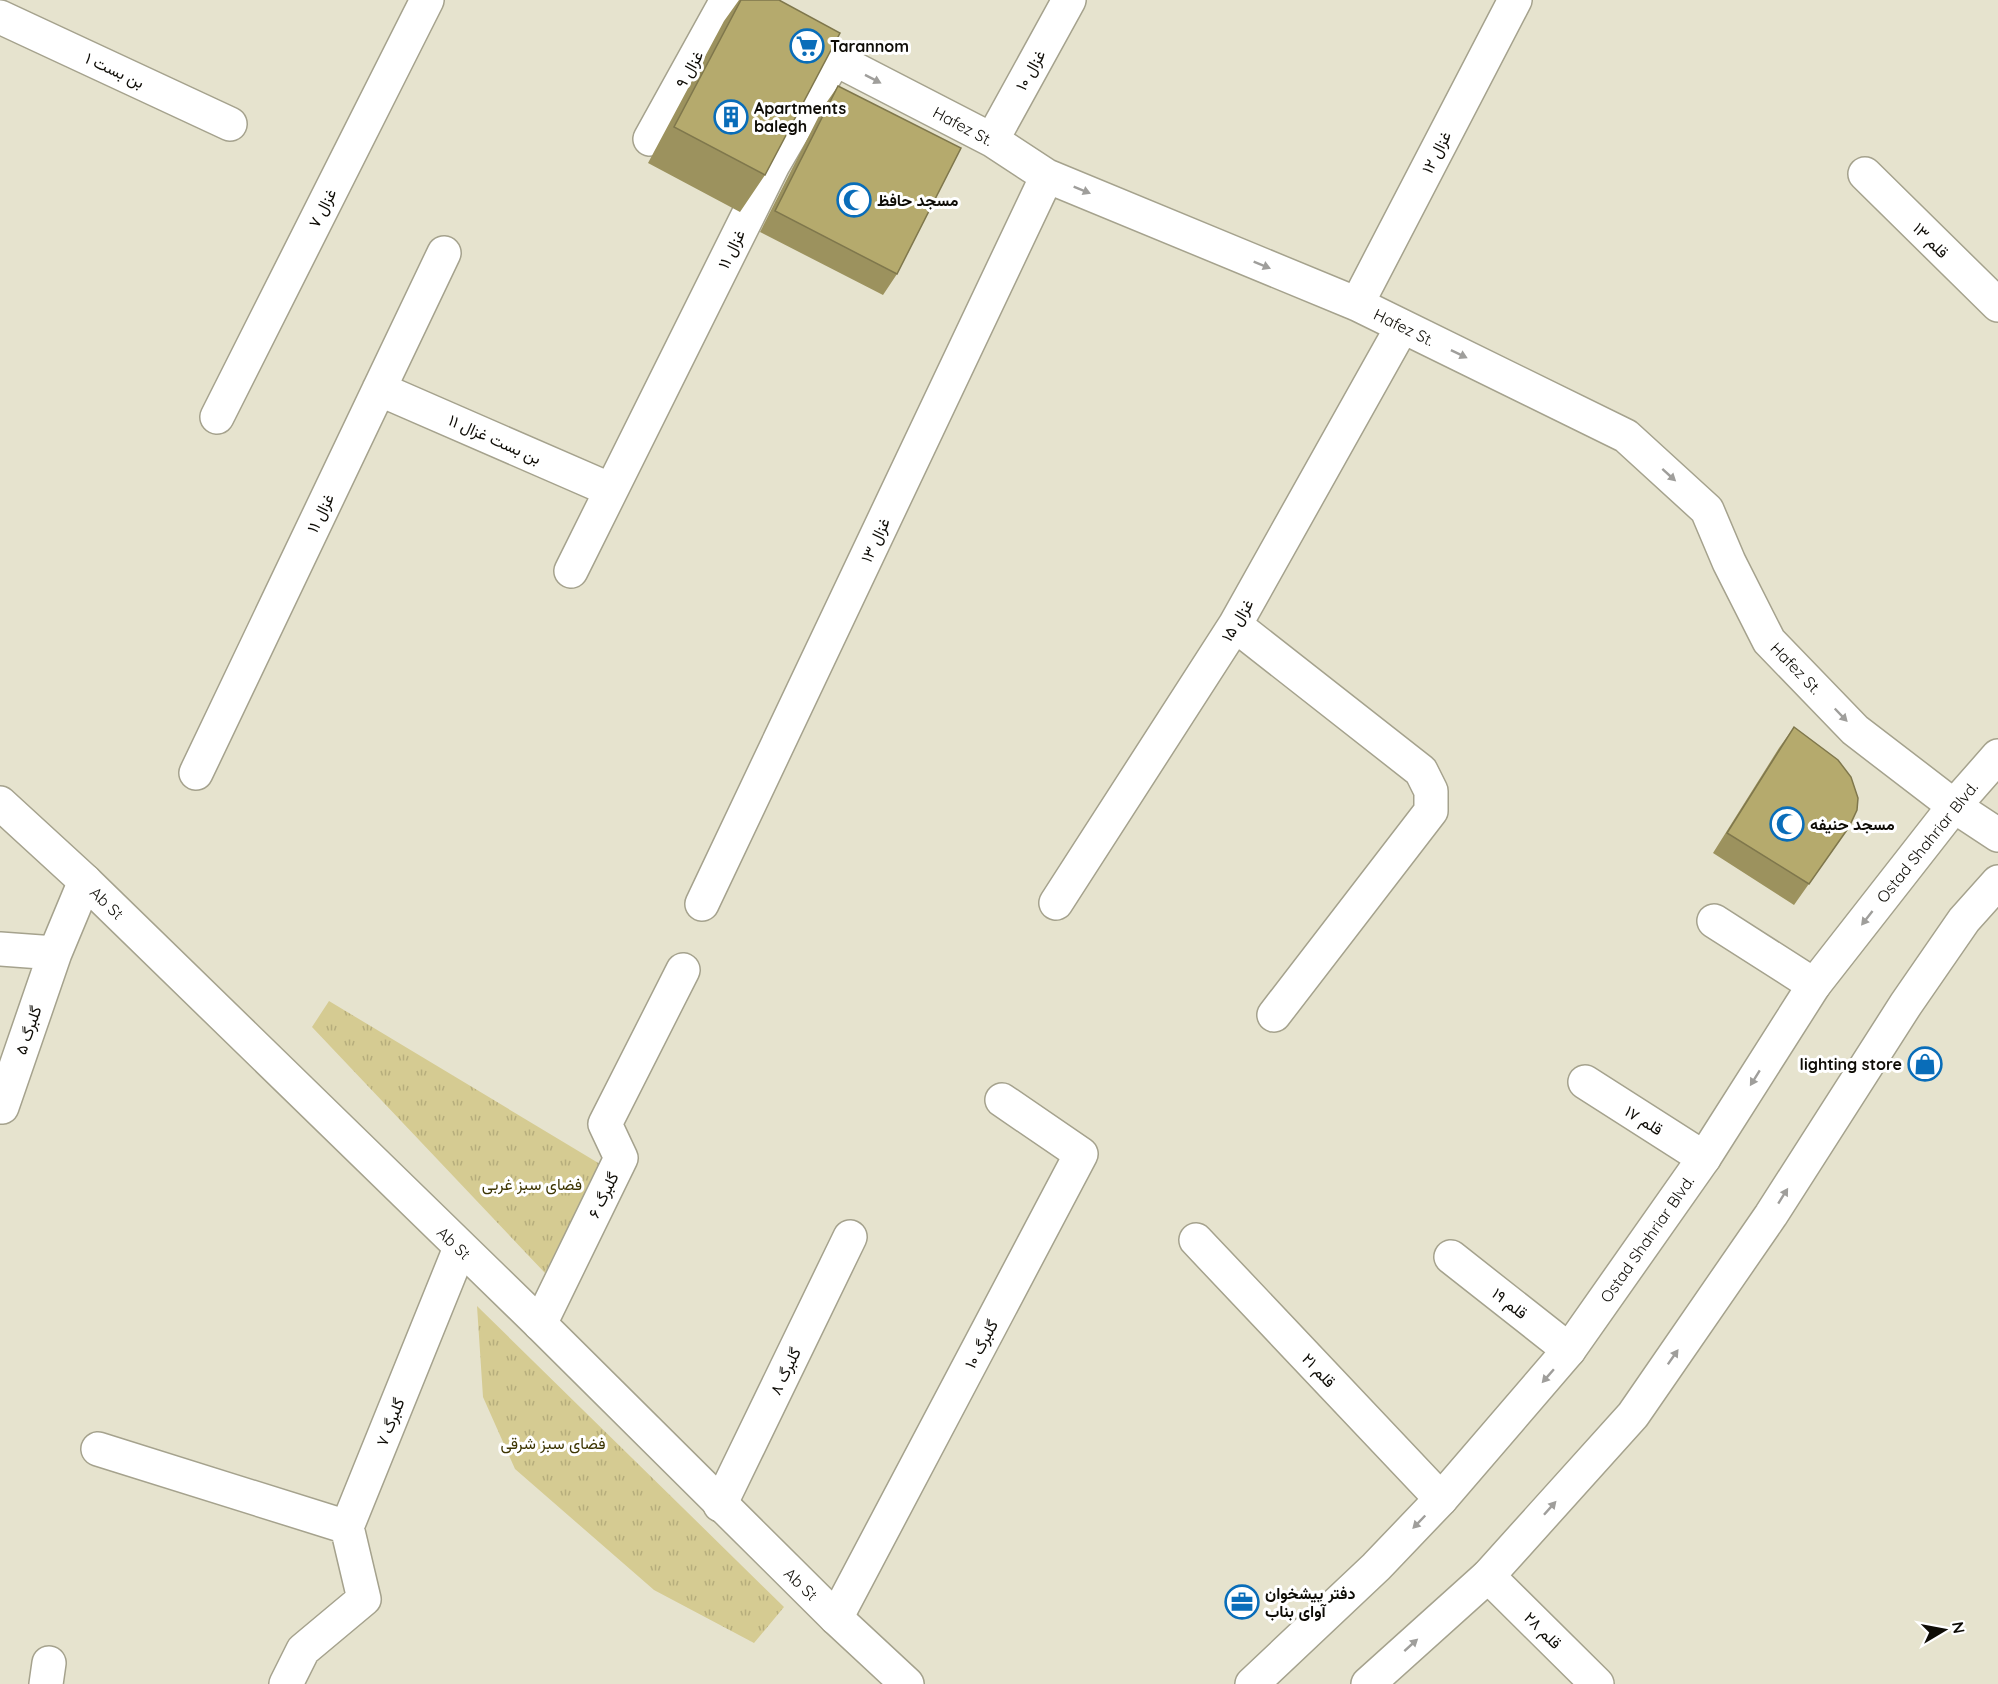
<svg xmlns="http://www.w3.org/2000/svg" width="1998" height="1684" font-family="Quicksand,Vazirmatn,sans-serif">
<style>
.grass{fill:url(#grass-tufts)}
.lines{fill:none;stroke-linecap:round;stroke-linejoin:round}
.minor-casing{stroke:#a5a28d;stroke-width:36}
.major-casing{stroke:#a5a28d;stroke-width:36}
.minor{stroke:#fff;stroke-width:33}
.major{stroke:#fff;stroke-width:33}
.wall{fill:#9c925e}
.building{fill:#b5aa6d;stroke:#7f774c;stroke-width:1.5}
.oneway{fill:#9f9e9b}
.labels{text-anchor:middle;stroke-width:6;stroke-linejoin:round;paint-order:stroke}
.poi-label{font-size:16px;font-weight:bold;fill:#0e0c06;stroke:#fff;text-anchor:start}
.street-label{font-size:16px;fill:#0e0c06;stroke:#fff}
.park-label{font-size:16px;fill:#3c3400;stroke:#fff}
</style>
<defs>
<pattern id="grass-tufts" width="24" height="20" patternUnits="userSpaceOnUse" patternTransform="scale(1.5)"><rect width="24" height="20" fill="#d5cb92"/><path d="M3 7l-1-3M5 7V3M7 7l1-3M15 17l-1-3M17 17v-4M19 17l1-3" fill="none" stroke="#b6ad7c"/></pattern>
</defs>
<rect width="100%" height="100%" fill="#e6e3ce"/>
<path class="grass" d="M 329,1001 L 600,1164 L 545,1273 L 312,1027 Z
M 477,1306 L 784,1607 L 754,1643 L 654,1590 L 515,1469 L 483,1397 Z"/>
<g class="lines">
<defs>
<path id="minor" d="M 730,0 L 835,59 L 992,140 L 1047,176 L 1357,304 L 1626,436 L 1707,510 L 1729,562 L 1769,641 L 1855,730 L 1954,806 L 1998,835
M 0,17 L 230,124
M 650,139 L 727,0
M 992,140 L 1069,0
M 1865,174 L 1998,305
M 1357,304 L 1515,0
M 379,389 L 611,490
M 217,417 L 427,0
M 571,571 L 773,165 L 835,59
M 1235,625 L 1421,771 L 1431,791 L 1431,811 L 1274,1015
M 196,773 L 444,253
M 1056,903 L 1235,625 L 1402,327
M 702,904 L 1047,176
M 1714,921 L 1814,985
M 0,949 L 55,953 L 85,881
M 1585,1082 L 1704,1158
M 2,1107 L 55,953
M 1196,1240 L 1441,1499
M 1451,1257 L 1569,1350
M 540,1324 L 621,1158 L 605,1124 L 683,970
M 98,1449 L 347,1527
M 720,1505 L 850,1237
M 1488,1576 L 1597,1684
M 836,1618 L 1081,1154 L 1002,1100
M 46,1684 L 49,1663
M 286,1684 L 303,1650 L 364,1599 L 347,1527 L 460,1248"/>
<path id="major" d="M 0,803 L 85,881 L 540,1324 L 836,1618 L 907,1684
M 1252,1684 L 1376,1567 L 1441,1499 L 1569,1350 L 1704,1158 L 1814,985 L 1954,806 L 1998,756
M 1368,1684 L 1488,1576 L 1633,1415 L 1771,1215 L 1906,1004 L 1964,920 L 1998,882"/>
</defs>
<use href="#minor" class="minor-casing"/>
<use href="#major" class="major-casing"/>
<use href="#minor" class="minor"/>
<use href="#major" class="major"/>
</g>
<path class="wall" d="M 739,0 L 779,0 L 765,175 L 740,212 L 648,163 L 724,21 Z
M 838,86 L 897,274 L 883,295 L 760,232 L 824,106 Z
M 1794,727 L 1849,827 L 1794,905 L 1713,853 L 1779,748 Z"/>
<path class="building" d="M 741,0 L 779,0 L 840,33 L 765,175 L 674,127 Z
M 838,86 L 961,148 L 897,274 L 775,211 Z
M 1794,727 L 1838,760 L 1851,777 L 1858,798 L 1857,810 L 1849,827 L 1809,884 L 1727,833 Z"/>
<defs><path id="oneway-solid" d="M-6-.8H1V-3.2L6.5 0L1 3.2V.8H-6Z" transform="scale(1.5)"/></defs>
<g class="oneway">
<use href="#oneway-solid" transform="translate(873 79) rotate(27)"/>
<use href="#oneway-solid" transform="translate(1082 190) rotate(22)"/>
<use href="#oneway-solid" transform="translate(1262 265) rotate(22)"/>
<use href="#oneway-solid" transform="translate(1459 354) rotate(26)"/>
<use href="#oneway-solid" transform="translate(1669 475) rotate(42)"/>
<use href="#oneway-solid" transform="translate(1841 715) rotate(46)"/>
<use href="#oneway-solid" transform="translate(1867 918) rotate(128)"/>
<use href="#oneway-solid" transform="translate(1755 1078) rotate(122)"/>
<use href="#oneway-solid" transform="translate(1783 1196) rotate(-58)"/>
<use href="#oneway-solid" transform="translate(1673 1357) rotate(-55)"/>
<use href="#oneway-solid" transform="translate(1548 1376) rotate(131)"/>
<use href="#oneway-solid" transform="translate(1550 1508) rotate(-48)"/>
<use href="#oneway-solid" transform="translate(1419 1522) rotate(134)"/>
<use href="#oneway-solid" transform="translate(1411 1645) rotate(-42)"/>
</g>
<defs>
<symbol id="supermarket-ring" viewBox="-11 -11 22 22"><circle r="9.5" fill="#fff" stroke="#096db9" stroke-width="1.5"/><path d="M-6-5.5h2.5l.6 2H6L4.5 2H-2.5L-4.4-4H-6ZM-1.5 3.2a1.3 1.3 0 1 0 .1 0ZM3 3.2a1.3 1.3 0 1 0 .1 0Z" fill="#096db9"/></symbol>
<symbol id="building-ring" viewBox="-11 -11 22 22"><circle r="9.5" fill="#fff" stroke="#096db9" stroke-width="1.5"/><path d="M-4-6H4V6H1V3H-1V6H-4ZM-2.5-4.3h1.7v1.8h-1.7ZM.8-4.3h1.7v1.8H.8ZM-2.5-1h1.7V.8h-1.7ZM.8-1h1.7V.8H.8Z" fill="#096db9"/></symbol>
<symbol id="mosque-ring" viewBox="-11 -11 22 22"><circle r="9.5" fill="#fff" stroke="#096db9" stroke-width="1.5"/><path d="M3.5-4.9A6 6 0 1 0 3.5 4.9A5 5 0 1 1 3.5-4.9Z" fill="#096db9"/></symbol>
<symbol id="shop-ring" viewBox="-11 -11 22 22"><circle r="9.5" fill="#fff" stroke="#096db9" stroke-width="1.5"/><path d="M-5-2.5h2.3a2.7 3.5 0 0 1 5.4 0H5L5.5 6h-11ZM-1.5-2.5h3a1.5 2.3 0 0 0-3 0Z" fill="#096db9"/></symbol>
<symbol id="office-ring" viewBox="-11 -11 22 22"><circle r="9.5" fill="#fff" stroke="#096db9" stroke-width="1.5"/><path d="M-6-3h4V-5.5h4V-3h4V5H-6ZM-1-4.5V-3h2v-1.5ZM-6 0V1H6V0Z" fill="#096db9"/></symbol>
</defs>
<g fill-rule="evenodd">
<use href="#supermarket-ring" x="788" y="27" width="38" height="38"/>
<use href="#building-ring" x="712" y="98" width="38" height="38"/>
<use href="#mosque-ring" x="835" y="181" width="38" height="38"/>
<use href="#mosque-ring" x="1768" y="805" width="38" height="38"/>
<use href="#shop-ring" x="1906" y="1045" width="38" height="38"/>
<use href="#office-ring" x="1223" y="1583" width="38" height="38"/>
</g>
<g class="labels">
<g class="poi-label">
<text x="830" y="52">Tarannom</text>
<text x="754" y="114">Apartments<tspan x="754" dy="18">balegh</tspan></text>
<text x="877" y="206">مسجد حافظ</text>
<text x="1810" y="830">مسجد حنیفه</text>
<text x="1902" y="1070" text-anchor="end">lighting store</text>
<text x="1265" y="1599">دفتر پیشخوان<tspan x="1265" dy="18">آوای بناب</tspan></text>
</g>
<g class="street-label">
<text transform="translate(689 69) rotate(-61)" y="6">غزال ۹</text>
<text transform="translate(115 70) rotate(25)" y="6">بن بست ۱</text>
<text transform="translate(1030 70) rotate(-61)" y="6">غزال ۱۰</text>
<text transform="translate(963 126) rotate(28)" y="6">Hafez St.</text>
<text transform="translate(1436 152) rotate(-63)" y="6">غزال ۱۲</text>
<text transform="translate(322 208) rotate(-63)" y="6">غزال ۷</text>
<text transform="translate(1931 240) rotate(45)" y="6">قلم ۱۳</text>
<text transform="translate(731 249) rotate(-64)" y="6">غزال ۱۱</text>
<text transform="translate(1404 327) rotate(26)" y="6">Hafez St.</text>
<text transform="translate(495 439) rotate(24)" y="6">بن بست غزال ۱۱</text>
<text transform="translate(320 513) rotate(-64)" y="6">غزال ۱۱</text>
<text transform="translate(875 540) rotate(-65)" y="6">غزال ۱۳</text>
<text transform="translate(1237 620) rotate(-59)" y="6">غزال ۱۵</text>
<text transform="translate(1796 668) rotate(46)" y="6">Hafez St.</text>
<text transform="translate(1927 842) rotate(-51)" y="6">Ostad Shahriar Blvd.</text>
<text transform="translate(107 903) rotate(44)" y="6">Ab St</text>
<text transform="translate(28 1030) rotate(-71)" y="6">گلبرگ ۵</text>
<text transform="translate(1644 1120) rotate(32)" y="6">قلم ۱۷</text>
<text transform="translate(603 1195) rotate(-64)" y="6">گلبرگ ۶</text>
<text transform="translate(1647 1239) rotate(-55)" y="6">Ostad Shahriar Blvd.</text>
<text transform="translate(454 1243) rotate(44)" y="6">Ab St</text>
<text transform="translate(1510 1303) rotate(38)" y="6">قلم ۱۹</text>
<text transform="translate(981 1344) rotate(-62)" y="6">گلبرگ ۱۰</text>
<text transform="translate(1319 1370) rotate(47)" y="6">قلم ۲۱</text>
<text transform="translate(785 1371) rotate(-64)" y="6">گلبرگ ۸</text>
<text transform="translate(390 1422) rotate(-68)" y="6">گلبرگ ۷</text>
<text transform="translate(801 1584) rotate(44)" y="6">Ab St</text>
<text transform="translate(1543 1630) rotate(45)" y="6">قلم ۲۸</text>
</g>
<g class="park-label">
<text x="532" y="1190">فضای سبز غربی</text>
<text x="553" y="1449">فضای سبز شرقی</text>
</g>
</g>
<g transform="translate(1944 1630) rotate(80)" stroke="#ffffff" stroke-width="4.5" paint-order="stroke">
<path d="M0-4.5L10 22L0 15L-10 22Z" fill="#0e0c06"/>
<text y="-9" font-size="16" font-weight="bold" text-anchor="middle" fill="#0e0c06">N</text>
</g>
</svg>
